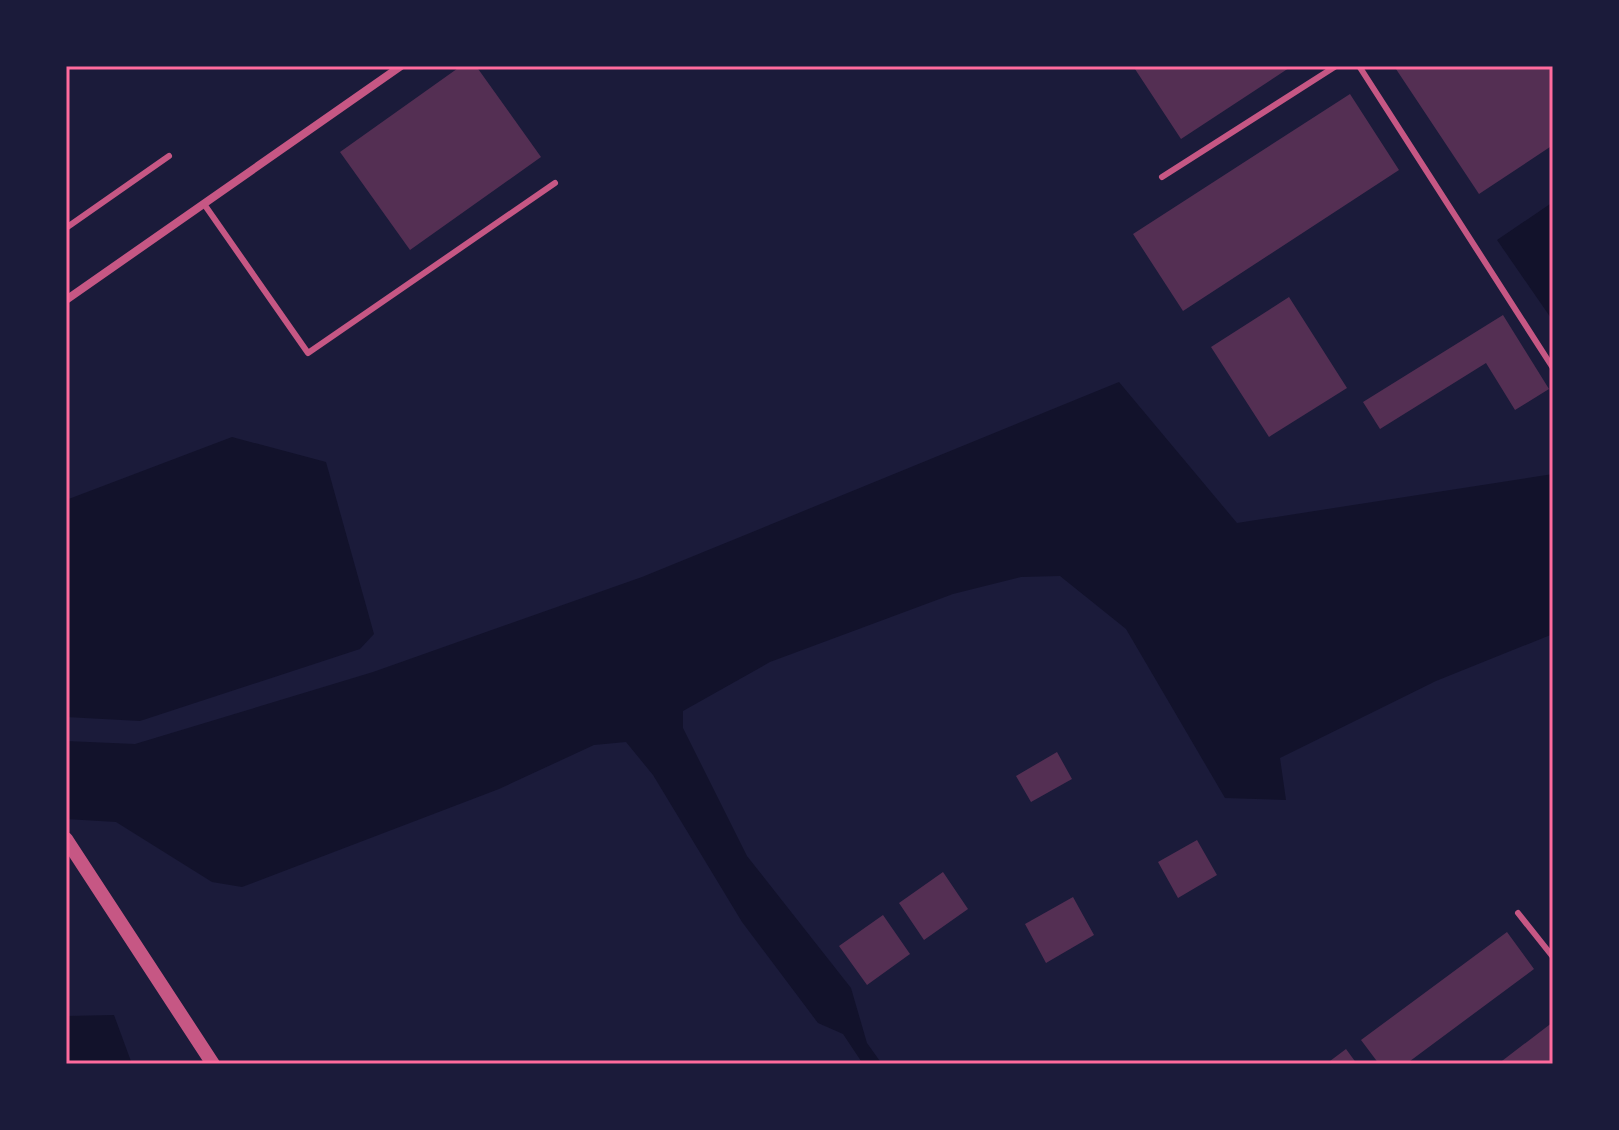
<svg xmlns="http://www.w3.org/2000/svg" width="1619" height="1130" font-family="'IBM Plex Serif',serif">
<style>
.water{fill:#12122b}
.building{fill:#542f53}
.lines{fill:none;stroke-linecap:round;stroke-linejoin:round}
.service{stroke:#c65784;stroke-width:6}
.minor{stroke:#c65784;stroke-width:8}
.tertiary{stroke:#c65784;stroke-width:14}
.neatline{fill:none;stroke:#ff6b9d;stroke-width:3}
</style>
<rect width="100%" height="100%" fill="#1b1b3a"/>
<path class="water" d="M 1553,202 L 1553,321 L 1497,240 Z
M 1119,382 L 1237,523 L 1553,474 L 1553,634 L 1436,681 L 1280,758 L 1286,800 L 1225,798 L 1126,629 L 1060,576 L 1021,577 L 953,594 L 770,662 L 683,711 L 683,728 L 747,856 L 851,988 L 867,1043 L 882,1064 L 863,1064 L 843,1034 L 818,1023 L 742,922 L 653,775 L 626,742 L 594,745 L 499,789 L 242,887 L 212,882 L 116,822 L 66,819 L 66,741 L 135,744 L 373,672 L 642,577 Z
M 232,437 L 326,462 L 374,634 L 360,649 L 140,721 L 66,717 L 66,500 Z
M 114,1015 L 132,1064 L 66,1064 L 66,1016 Z"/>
<path class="building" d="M 461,66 L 476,66 L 541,157 L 410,250 L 340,152 Z
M 1133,66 L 1292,66 L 1181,139 Z
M 1394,66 L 1553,66 L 1553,145 L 1479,194 Z
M 1350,94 L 1399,170 L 1183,311 L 1133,234 Z
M 1289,297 L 1347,388 L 1269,437 L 1211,347 Z
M 1503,315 L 1549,389 L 1515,410 L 1486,363 L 1380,429 L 1363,402 Z
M 1057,752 L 1072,779 L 1031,802 L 1016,776 Z
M 1197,840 L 1217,875 L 1178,898 L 1158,862 Z
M 943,872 L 968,909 L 924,940 L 899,903 Z
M 1073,897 L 1094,935 L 1046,963 L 1025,924 Z
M 883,915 L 910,954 L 867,985 L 839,946 Z
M 1507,932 L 1534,969 L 1406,1064 L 1379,1064 L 1361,1040 Z
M 1553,1022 L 1553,1064 L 1498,1064 Z
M 1346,1049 L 1357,1064 L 1326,1064 Z"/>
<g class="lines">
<path class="service" d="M 1359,66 L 1553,368
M 1162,177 L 1336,66
M 204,204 L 308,353 L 555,183
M 66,228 L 169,156
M 1518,913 L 1553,957"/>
<path class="minor" d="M 66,300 L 401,66"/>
<path class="tertiary" d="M 66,839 L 213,1064"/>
</g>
<rect width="1619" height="1130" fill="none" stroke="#1b1b3a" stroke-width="136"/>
<rect x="68" y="68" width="1483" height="994" class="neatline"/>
</svg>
